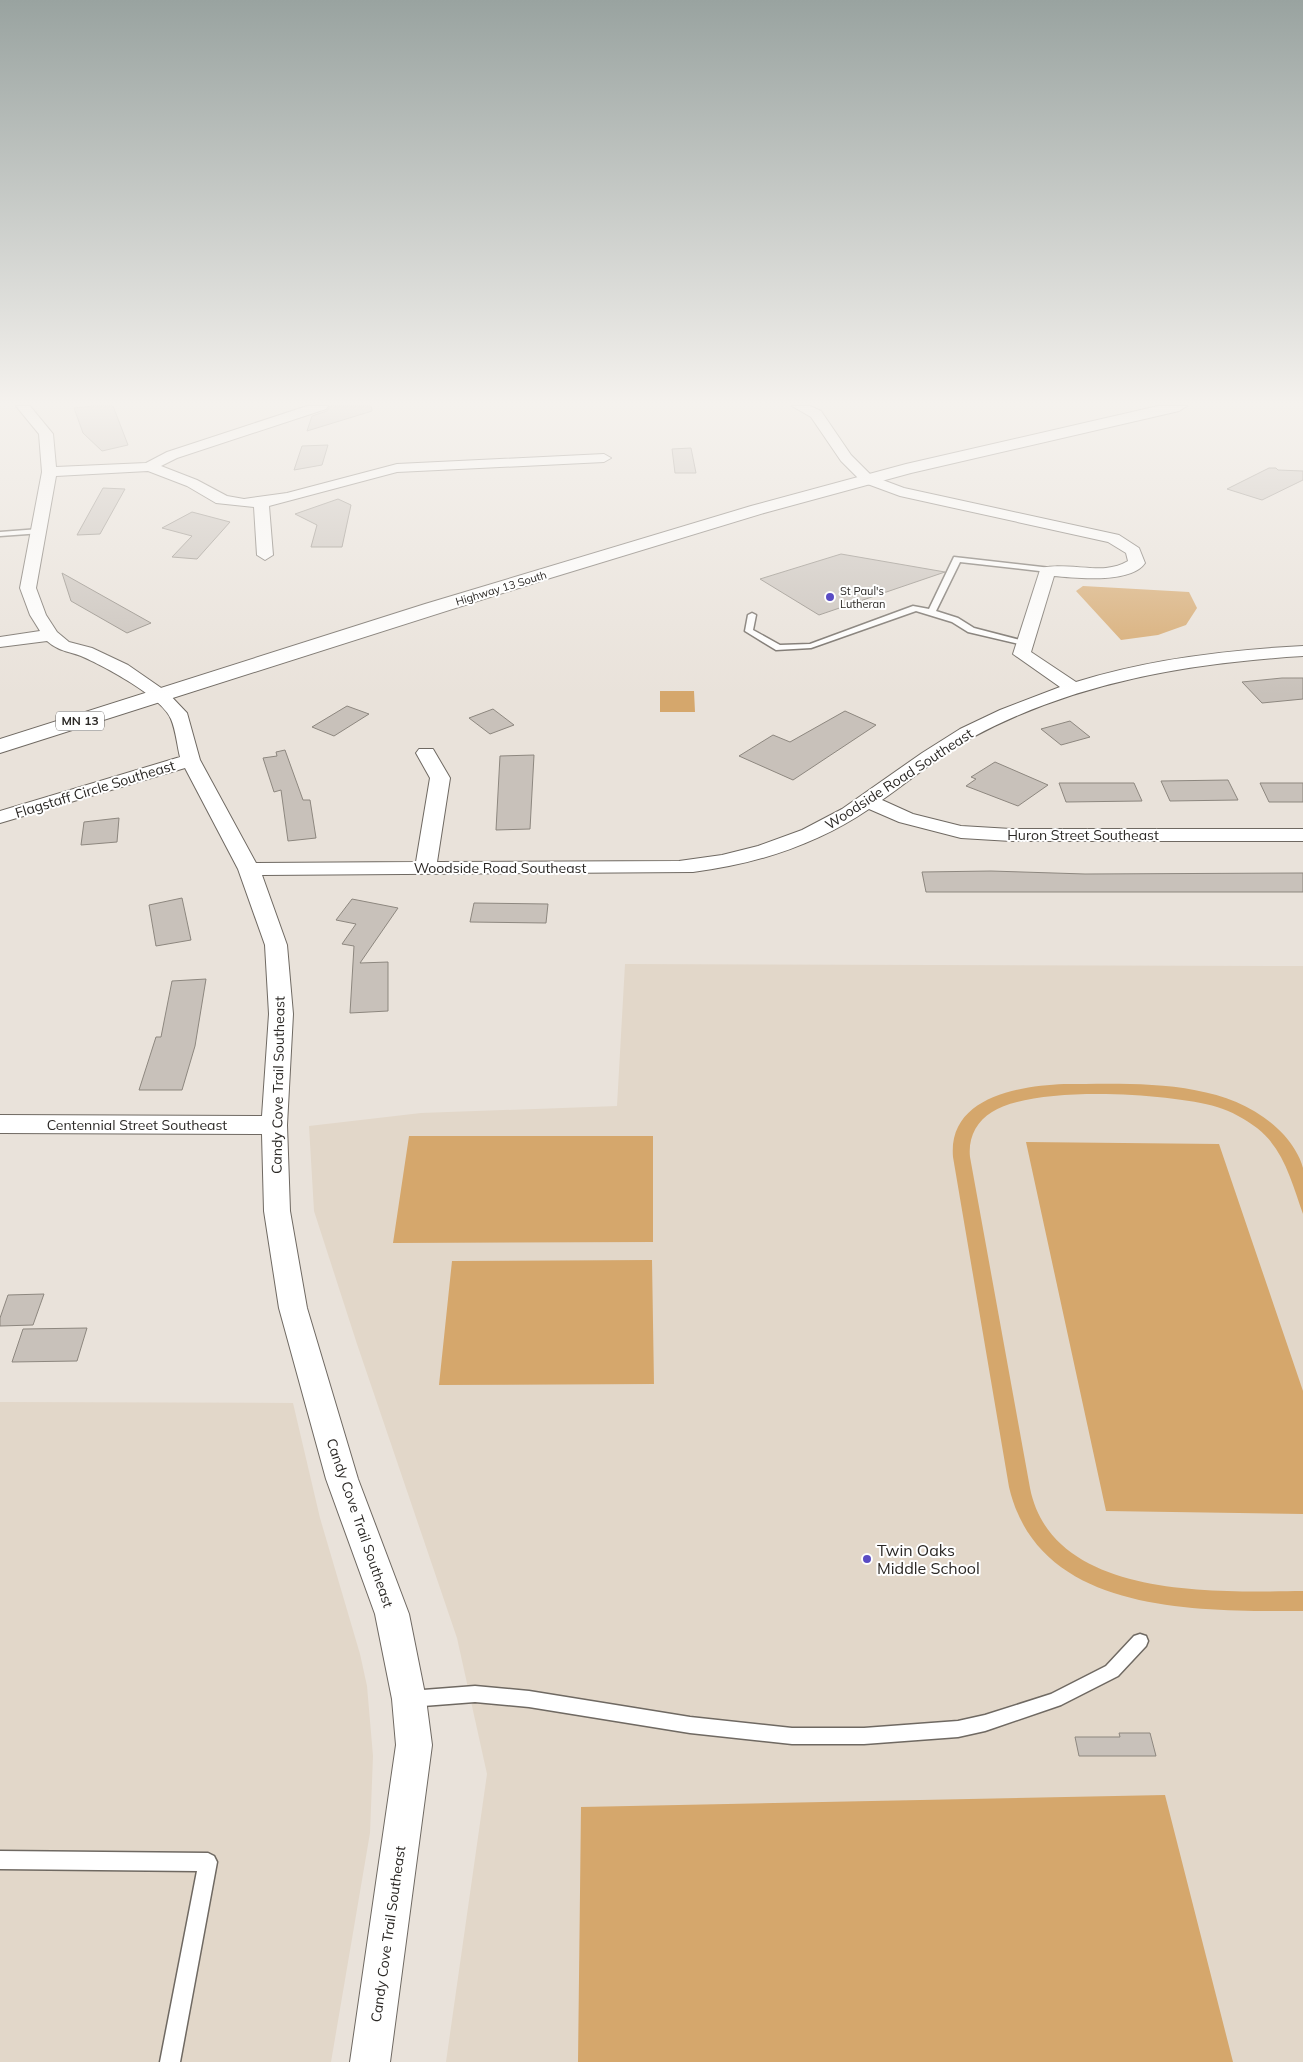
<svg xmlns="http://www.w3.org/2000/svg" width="1303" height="2062" font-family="Mulish,sans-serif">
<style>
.built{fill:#e2d7c9}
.green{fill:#d5a76c}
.building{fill:#c8c1ba;stroke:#8d877f}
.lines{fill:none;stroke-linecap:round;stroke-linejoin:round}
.lane-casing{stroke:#6f6962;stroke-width:3}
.street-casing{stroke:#6f6962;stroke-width:2}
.primary-casing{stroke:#6f6962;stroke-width:2}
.lane{fill:#fff;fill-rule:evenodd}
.street{fill:#fff;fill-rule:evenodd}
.primary{fill:#fff;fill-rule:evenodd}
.poi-dot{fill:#5a4cc4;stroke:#fff;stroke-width:2}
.labels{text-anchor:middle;stroke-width:4;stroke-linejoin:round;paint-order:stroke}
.far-street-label{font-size:11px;fill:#2b2825;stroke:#fff}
.far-poi-label{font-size:11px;fill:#2b2825;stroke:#fff;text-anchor:start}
.shield{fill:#fff;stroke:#6b6866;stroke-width:1}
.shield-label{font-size:12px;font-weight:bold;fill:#2b2825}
.street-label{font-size:14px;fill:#2b2825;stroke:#fff}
.near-poi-label{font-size:16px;fill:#2b2825;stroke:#fff;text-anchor:start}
</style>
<rect width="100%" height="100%" fill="#e9e2da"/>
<path class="built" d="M 625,964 L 1303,966 L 1303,2062 L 446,2062 L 487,1774 L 457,1638 L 357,1344 L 314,1211 L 309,1126 L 421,1113 L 617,1106 Z
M 0,1402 L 293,1403 L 320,1518 L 360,1654 L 367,1686 L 373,1756 L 370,1833 L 331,2062 L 0,2062 Z"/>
<path class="green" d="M 1083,586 L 1189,592 L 1197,608 L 1186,625 L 1158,635 L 1121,640 L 1076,591 Z
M 660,691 L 694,691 L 695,712 L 660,712 Z
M 1064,1084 C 1136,1084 1231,1077 1284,1135 C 1292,1144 1300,1156 1303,1168 C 1303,1182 1303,1200 1303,1214 C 1292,1183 1284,1149 1257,1128 C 1245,1119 1231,1111 1217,1107 C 1169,1093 1034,1085 992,1112 C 976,1122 968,1138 970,1157 L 1030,1488 C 1052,1600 1217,1592 1303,1591 L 1303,1611 C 1200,1611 1039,1616 1009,1487 L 953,1157 C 948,1097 1019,1086 1064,1084 Z
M 409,1136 L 653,1136 L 653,1242 L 393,1243 Z
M 1026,1142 L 1219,1144 L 1303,1391 L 1303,1514 L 1106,1511 Z
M 652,1260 L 654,1384 L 439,1385 L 452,1261 Z
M 1165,1795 L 1233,2062 L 578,2062 L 581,1807 Z"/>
<path class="building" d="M 92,406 L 113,406 L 128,445 L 102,451 L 83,433 L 74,408 Z
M 330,406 L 371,406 L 372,411 L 307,431 L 312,416 L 327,411 Z
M 328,445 L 322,465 L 294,470 L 302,446 Z
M 691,448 L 696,473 L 675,473 L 672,449 Z
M 1269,468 L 1276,468 L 1278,470 L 1303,471 L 1303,480 L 1262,500 L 1227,489 Z
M 103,488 L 125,489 L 100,534 L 77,535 Z
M 338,499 L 351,505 L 342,547 L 311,547 L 317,525 L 295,514 Z
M 192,512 L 230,522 L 197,559 L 172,557 L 192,536 L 162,528 Z
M 841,554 L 945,572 L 819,615 L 760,579 Z
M 62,573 L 151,623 L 127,633 L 71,601 Z
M 1282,678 L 1303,678 L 1303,699 L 1262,703 L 1242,682 Z
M 347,706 L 369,714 L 334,736 L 312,727 Z
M 493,709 L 514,725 L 490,734 L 469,718 Z
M 845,711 L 876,725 L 793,780 L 739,756 L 773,735 L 790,742 Z
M 1070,721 L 1090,737 L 1061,745 L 1041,729 Z
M 285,750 L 303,800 L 310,800 L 316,838 L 288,841 L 281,790 L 274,792 L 263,758 L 277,756 L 276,752 Z
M 534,755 L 530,829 L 496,830 L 500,756 Z
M 995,762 L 1048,785 L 1018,806 L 966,786 L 976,779 L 971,777 Z
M 1228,780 L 1238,800 L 1170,801 L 1161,781 Z
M 1059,783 L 1134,783 L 1142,801 L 1066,802 Z
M 1260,783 L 1303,783 L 1303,802 L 1269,802 Z
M 119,818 L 117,842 L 81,845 L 84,822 Z
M 991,871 L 1085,874 L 1303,873 L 1303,892 L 926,892 L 922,872 Z
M 182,898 L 191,940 L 156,946 L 149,905 Z
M 352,899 L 398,908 L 360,963 L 388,962 L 388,1011 L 350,1013 L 354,946 L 342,944 L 356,924 L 336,920 Z
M 474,903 L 548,904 L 546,923 L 470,922 Z
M 206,979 L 195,1046 L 182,1090 L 139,1090 L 156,1037 L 161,1037 L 172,981 Z
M 44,1294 L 33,1325 L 0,1326 L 0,1318 L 8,1295 Z
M 87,1328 L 77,1361 L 12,1362 L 23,1329 Z
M 1119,1733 L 1150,1733 L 1156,1756 L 1079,1756 L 1075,1737 L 1120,1737 Z"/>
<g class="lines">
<defs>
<path id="lane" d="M 39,529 L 42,529 L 42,533 L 0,536 L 0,532 Z
M 954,557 L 1051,568 L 1051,572 L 1048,572 L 960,562 L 936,611 L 958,618 L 974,628 L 1028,642 L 1028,646 L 968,632 L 952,622 L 916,611 L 811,648 L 776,650 L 745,631 L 748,615 L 752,613 L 756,615 L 753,630 L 780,645 L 810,644 L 913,606 L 929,609 Z
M 1140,1634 L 1146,1636 L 1148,1641 L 1146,1646 L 1118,1676 L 1061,1705 L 985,1731 L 958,1737 L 864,1744 L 792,1744 L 690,1733 L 529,1707 L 475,1702 L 410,1707 L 404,1704 L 402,1699 L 404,1694 L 410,1691 L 475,1686 L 529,1691 L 690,1717 L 792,1728 L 864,1728 L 958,1721 L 985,1715 L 1051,1694 L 1106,1666 L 1134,1636 Z
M 0,1851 L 208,1853 L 214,1856 L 217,1862 L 180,2062 L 160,2062 L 197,1871 L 0,1869 Z"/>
<path id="street" d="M 16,406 L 30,406 L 53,434 L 56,467 L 146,463 L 167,452 L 307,406 L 328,406 L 326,409 L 177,458 L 161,466 L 197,480 L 227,496 L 244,499 L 287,493 L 397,464 L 604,454 L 611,458 L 604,462 L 397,472 L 269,506 L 273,555 L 265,560 L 257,555 L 254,507 L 216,503 L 187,486 L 148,471 L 56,476 L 36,588 L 46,615 L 57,632 L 69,642 L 92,648 L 128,665 L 167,692 L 187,713 L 200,760 L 256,863 L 416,862 L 430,778 L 416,753 L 419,749 L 433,749 L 450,778 L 437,862 L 679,861 L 722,855 L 758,846 L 802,830 L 842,809 L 922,753 L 960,729 L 1000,710 L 1060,687 L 1013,654 L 1040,570 C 1046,562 1092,570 1106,568 C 1114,567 1121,565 1128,561 L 1126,553 L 1108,542 L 900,496 L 862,482 L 841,461 L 811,417 L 792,406 L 810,406 L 821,411 L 851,455 L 872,476 L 904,488 L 1119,535 L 1139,548 L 1145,563 C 1131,584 1076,578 1054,576 L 1031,652 L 1076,682 C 1149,659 1227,650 1303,646 L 1303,656 C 1189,663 1075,682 973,737 C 940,755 912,779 882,800 L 913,814 L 961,826 L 1011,829 L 1303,829 L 1303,841 L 1011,841 L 961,838 L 899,822 L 869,809 C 816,845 756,864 693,872 L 262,875 L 287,945 L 293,1014 L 287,1125 L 290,1211 L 307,1308 L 358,1479 L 409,1614 L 426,1699 L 432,1745 L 390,2062 L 350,2062 L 396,1745 L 392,1699 L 375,1614 L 326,1479 L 279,1308 L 264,1211 L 262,1134 L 0,1133 L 0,1115 L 262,1116 L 269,1014 L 265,945 L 238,869 L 185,768 L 0,823 L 0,811 L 180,757 C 177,745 176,731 171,719 C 162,697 104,666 81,656 C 68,651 58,651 47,641 L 0,647 L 0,637 L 40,631 L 30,615 L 20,588 L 42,472 L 39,434 Z"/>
<path id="primary" d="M 1158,406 L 1187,406 L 1179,411 L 911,473 L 764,513 L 547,579 L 0,753 L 0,739 L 425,604 L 751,506 L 906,464 Z"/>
</defs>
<use href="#lane" class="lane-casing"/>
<use href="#street" class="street-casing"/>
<use href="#primary" class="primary-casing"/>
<use href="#lane" class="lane"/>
<use href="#street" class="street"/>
<use href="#primary" class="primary"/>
</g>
<linearGradient id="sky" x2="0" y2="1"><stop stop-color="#99a3a0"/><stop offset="0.58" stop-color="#f5f2ee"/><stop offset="1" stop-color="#f5f2ee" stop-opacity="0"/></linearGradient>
<rect width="1303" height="695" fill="url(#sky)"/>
<g class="poi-dot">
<circle cx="830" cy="597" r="5"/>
<circle cx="867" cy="1559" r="5"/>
</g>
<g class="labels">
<g class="far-street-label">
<text transform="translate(501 588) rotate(-17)" y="4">Highway 13 South</text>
</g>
<g class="far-poi-label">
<text x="840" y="595">St Paul's<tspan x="840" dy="13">Lutheran</tspan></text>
</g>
<rect class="shield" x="56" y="711.5" width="48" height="19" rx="4"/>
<g class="shield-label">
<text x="80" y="725">MN 13</text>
</g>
<g class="street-label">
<text transform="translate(899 779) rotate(-33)" y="5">Woodside Road Southeast</text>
<text transform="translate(95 789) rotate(-17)" y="5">Flagstaff Circle Southeast</text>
<text x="1083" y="840">Huron Street Southeast</text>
<text x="500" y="873">Woodside Road Southeast</text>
<text transform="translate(278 1085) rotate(-89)" y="5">Candy Cove Trail Southeast</text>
<text x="137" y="1130">Centennial Street Southeast</text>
<text transform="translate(360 1523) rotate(71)" y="5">Candy Cove Trail Southeast</text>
<text transform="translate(388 1934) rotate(-82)" y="5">Candy Cove Trail Southeast</text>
</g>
<g class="near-poi-label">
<text x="877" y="1556">Twin Oaks<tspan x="877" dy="18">Middle School</tspan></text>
</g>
</g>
</svg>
